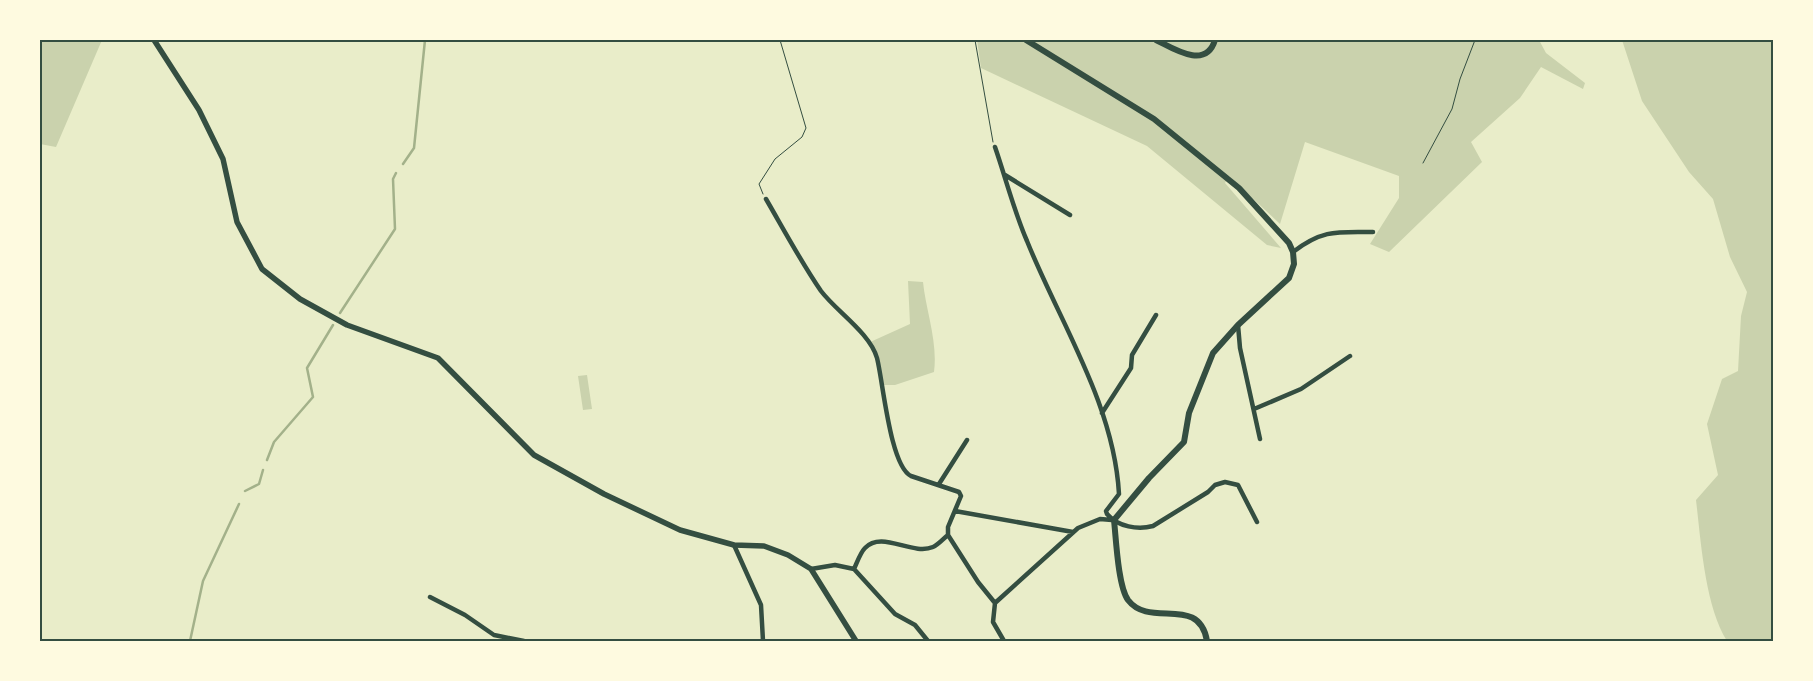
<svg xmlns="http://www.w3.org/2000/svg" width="1813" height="681" font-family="'Public Sans',sans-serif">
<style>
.green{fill:#cad2ad}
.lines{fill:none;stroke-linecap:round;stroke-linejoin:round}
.stream{stroke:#a3b18a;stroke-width:2.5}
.path{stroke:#344e41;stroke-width:1}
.minor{stroke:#344e41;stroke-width:4.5}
.tertiary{stroke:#344e41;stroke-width:5.5}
.secondary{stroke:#344e41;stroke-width:6}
.neatline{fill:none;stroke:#344e41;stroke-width:2}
</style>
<rect width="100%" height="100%" fill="#e9edc9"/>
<path class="green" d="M 40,40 L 102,40 L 56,147 L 40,144 Z
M 977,40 L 1539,40 L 1546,53 L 1585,83 L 1583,89 L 1541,67 L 1520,98 L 1471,142 L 1482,162 L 1389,252 L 1370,244 L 1399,198 L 1399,176 L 1305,142 L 1280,224 L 1229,176 L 1225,183 L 1281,248 L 1267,245 L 1147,146 L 981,68 Z
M 1622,40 L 1773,40 L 1773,641 L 1727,641 C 1705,606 1701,542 1696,500 L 1718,475 L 1707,424 L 1722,379 L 1738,371 L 1741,316 L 1747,292 L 1730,257 L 1713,199 L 1689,172 L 1642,101 Z
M 908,281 L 923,282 C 926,311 938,342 934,372 L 895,385 L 882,385 L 876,356 L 868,343 L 910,324 Z
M 587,375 L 592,409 L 583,410 L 578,376 Z"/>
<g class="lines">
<path class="stream" d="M 403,164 L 414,148 L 425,40
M 340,313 L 395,229 L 393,179 L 396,173
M 267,460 L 274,442 L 313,397 L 307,368 L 333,325
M 245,491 L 259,484 L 263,470
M 190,641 L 203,581 L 239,504"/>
<path class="path" d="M 975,40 L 993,142
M 1423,163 L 1452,109 L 1460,79 L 1475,40
M 763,194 L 759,184 L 775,159 L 802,137 L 806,128 L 780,40"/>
<path class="minor" d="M 995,147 C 1006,179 1014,211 1027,241 C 1060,323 1114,404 1119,494 L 1106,511 L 1107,514 C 1118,527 1138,530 1153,526 L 1208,492 L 1215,485 L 1225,482 L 1238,485 L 1257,522
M 1005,175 L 1070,215
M 766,199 C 784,230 801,262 821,291 C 836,311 870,333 877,358 C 883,381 890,466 911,476 L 959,492 L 961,496 L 948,527 L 948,535 L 978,582 L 995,603
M 1293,252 C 1323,229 1338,232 1373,232
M 1238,325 L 1240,348 L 1260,439
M 1254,409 L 1301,389 L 1350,356
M 1102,413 L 1131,368 L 1132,355 L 1156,315
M 939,484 L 967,440
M 955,511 L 1073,532
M 734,545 L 761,605 L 763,641
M 811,569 L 835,565 L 854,569 L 895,614 L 915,625 L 928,641
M 854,569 C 857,563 860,553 865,548 C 882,530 912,556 933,547 C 938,545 943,539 948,535
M 430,597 L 465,615 L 494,635 L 524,641
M 1004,641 L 993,622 L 995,603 L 1078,528 L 1100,519 L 1112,520"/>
<path class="tertiary" d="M 154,40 L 199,110 L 223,159 L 237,222 L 262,269 L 300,299 L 347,325 L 438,358 L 534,455 L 604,494 L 680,530 L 734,545 L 764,546 L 788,555 L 811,569 L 856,641"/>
<path class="secondary" d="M 1026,40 L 1154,119 L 1239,188 L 1289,243 L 1293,252 L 1294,264 L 1289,278 L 1238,325 L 1213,353 L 1189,413 L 1184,442 L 1149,478 L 1114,520 C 1116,538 1118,586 1128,600 C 1150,629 1199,594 1207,641
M 1156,40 C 1174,49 1206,70 1215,40"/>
</g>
<rect width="1813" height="681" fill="none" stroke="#fefae0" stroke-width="82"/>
<rect x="41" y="41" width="1731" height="599" class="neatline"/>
</svg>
